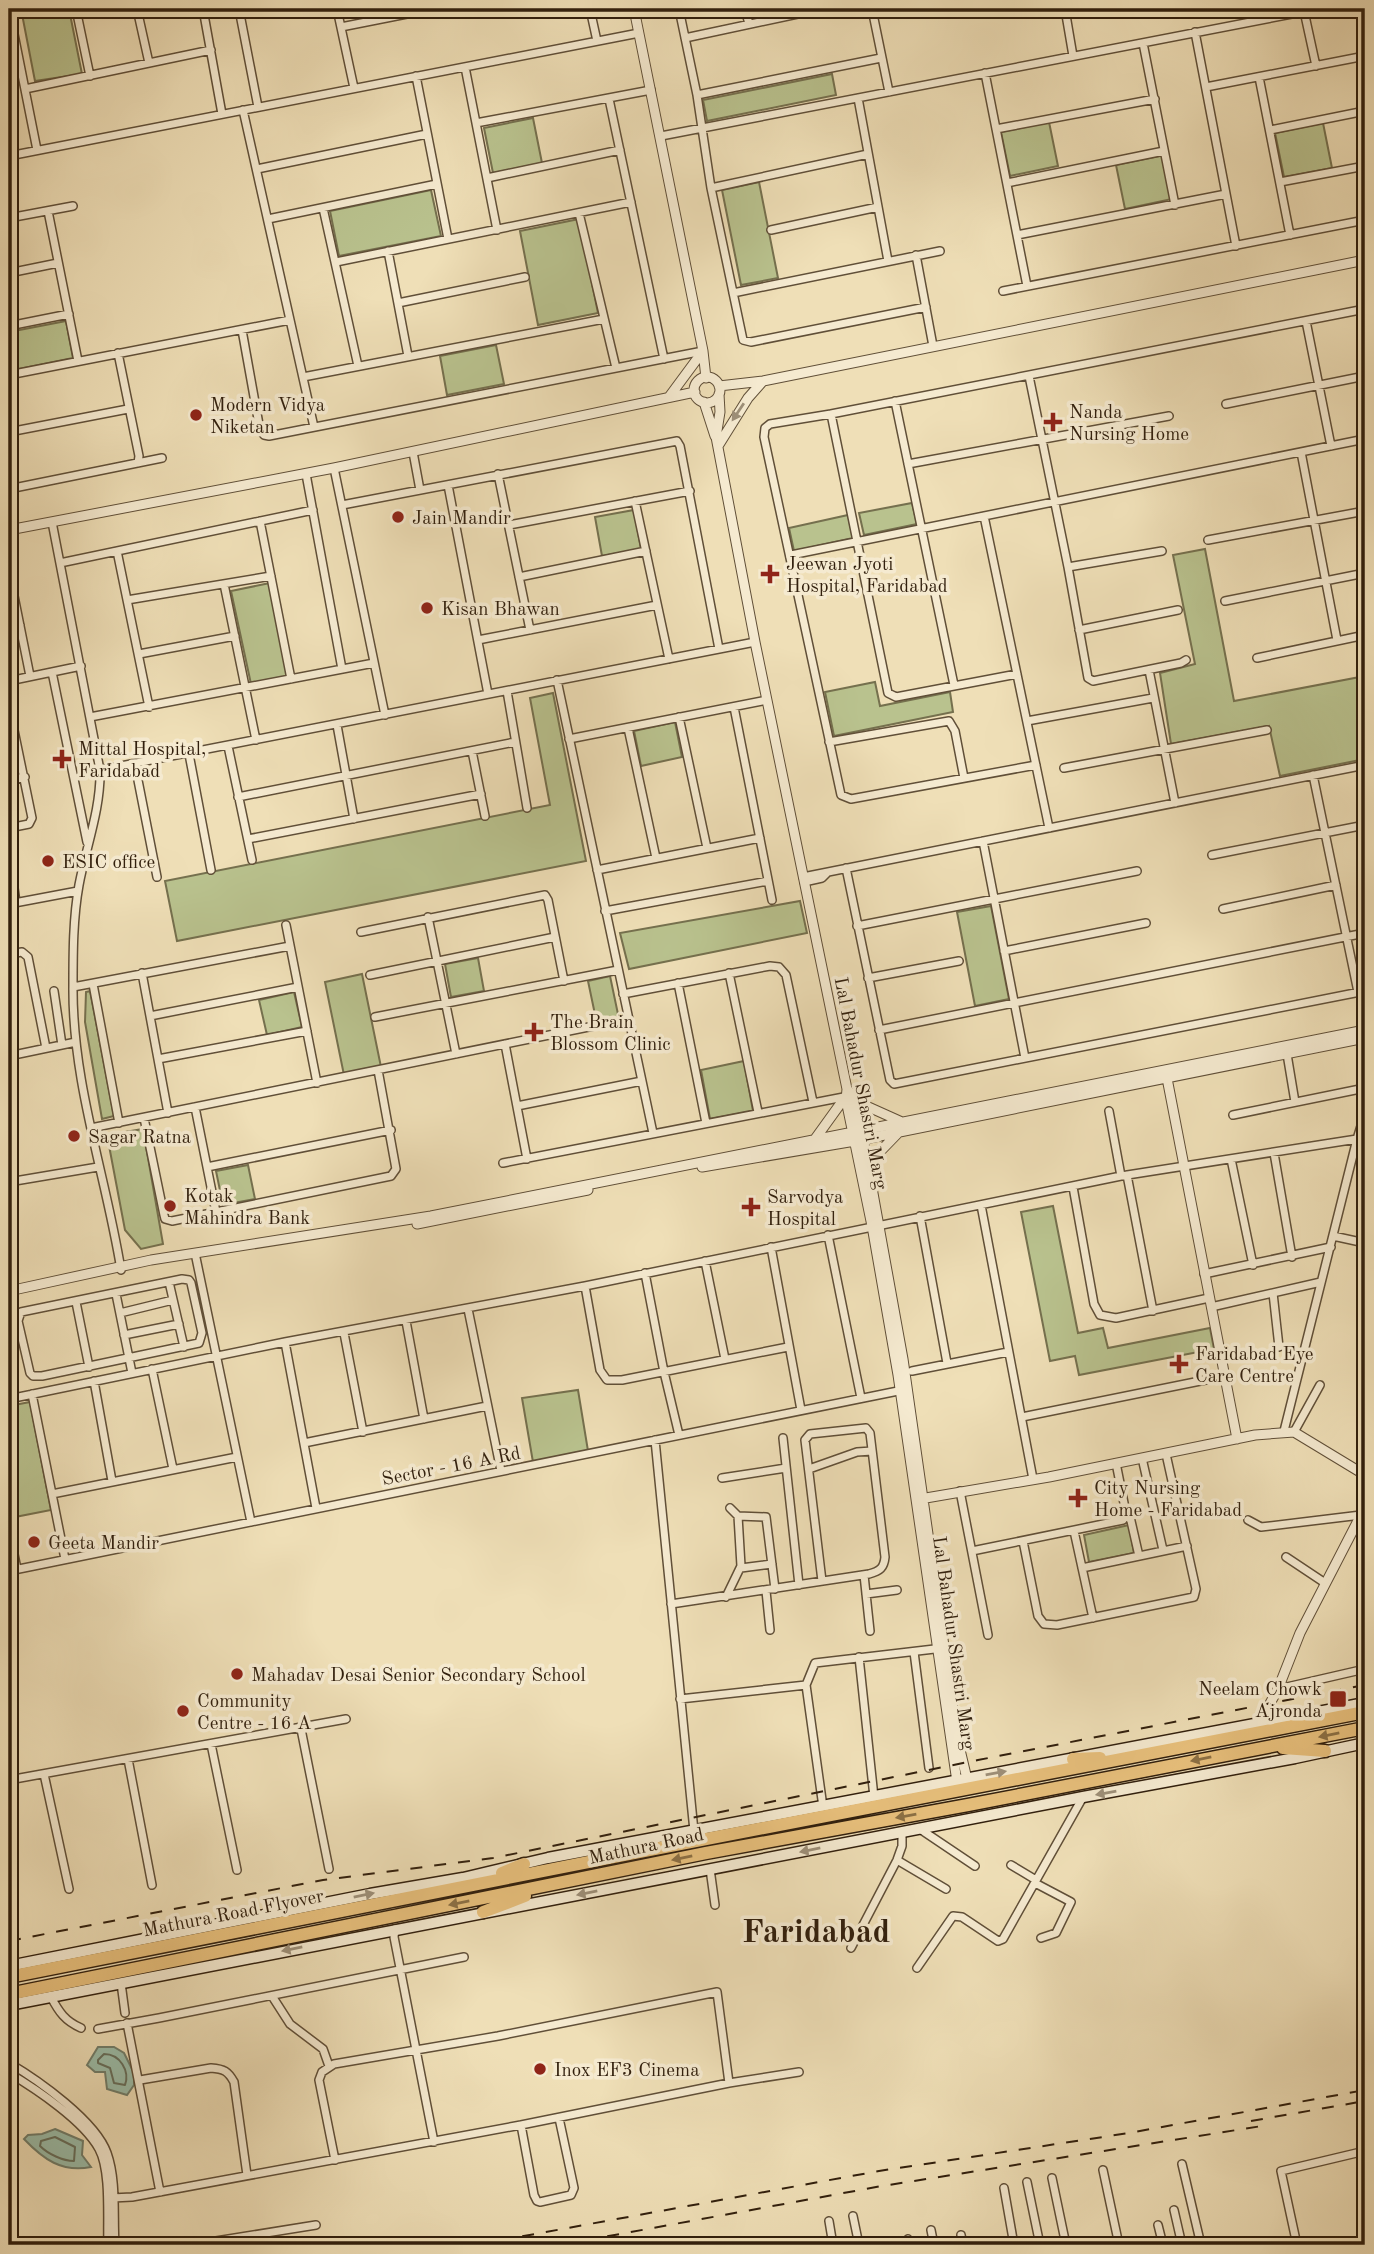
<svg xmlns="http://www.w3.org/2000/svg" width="1374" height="2254" font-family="'Old Standard TT',serif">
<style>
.green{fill:#b9c28e;stroke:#75704e;stroke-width:2}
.water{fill:#9bbda9;stroke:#717e6b;stroke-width:2}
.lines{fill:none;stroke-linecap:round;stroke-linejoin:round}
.shore{stroke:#666e5b;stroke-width:2}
.minor-casing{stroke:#604f38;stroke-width:10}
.tertiary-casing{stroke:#604f38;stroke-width:11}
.secondary-casing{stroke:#311f0d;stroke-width:13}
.trunk-casing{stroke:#311f0d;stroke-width:15}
.minor{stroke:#f5ead0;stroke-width:7}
.tertiary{stroke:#f5ead0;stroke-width:9}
.secondary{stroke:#f5ead0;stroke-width:10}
.trunk{stroke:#e8c07c;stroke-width:12}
.rail{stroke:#311f0d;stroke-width:2;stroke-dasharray:12 12;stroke-linecap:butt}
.oneway{fill:#9d8f78}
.oneway2{fill:#8c7044}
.poi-dot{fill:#8f2418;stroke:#f5ead0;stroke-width:2.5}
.labels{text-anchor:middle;stroke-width:7;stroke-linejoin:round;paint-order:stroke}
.poi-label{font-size:19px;fill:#311f0d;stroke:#f5ead0;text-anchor:start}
.street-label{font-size:19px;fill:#311f0d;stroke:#f5ead0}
.town-label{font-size:33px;font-weight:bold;fill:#311f0d;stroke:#f5ead0}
</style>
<rect width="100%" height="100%" fill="#efdfb7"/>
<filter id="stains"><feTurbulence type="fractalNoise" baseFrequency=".00286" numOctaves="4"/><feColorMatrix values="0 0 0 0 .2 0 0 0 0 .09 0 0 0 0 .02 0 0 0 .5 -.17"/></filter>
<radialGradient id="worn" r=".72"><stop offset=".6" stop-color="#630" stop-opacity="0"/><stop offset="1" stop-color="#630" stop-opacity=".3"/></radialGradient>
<path class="green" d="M 21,9 L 69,9 L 82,74 L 35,81 Z
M 832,74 L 836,95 L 707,121 L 703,100 Z
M 533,118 L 542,163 L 493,173 L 484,128 Z
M 1049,122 L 1058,166 L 1010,176 L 1001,132 Z
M 1323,123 L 1332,168 L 1284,177 L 1275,133 Z
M 1164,155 L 1172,199 L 1125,209 L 1116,165 Z
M 759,182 L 778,278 L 741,285 L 722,190 Z
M 431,190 L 441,236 L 339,256 L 330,211 Z
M 579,219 L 598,313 L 538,325 L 520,231 Z
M 66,321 L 73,358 L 9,371 L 9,332 Z
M 496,345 L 504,384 L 447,395 L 440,356 Z
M 912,503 L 917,524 L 864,535 L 859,513 Z
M 634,510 L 641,549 L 602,556 L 595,517 Z
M 848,515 L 853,538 L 794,551 L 789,528 Z
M 1205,549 L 1234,701 L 1365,676 L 1365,759 L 1280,776 L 1269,726 L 1171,744 L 1160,673 L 1195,664 L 1173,555 Z
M 270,583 L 289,677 L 251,684 L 231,591 Z
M 875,682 L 880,706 L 950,692 L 953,712 L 834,736 L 825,692 Z
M 553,693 L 586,861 L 177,941 L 165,881 L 550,805 L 530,698 Z
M 675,722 L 682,757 L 641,766 L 634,731 Z
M 800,901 L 807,933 L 629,969 L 620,933 Z
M 991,906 L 1009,999 L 975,1006 L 957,912 Z
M 478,958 L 484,991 L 451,997 L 445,964 Z
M 362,974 L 381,1067 L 344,1075 L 325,982 Z
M 610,976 L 619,1019 L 597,1024 L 588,981 Z
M 90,991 L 114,1116 L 102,1119 L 85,1022 L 86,992 Z
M 294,992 L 302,1027 L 267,1035 L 259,1000 Z
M 744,1061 L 753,1111 L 710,1119 L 701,1070 Z
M 143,1129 L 163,1244 L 141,1249 L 125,1230 L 107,1135 Z
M 248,1165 L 255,1199 L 223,1205 L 216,1171 Z
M 1053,1206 L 1078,1333 L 1103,1328 L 1108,1348 L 1210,1328 L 1214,1349 L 1079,1375 L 1075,1356 L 1050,1361 L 1021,1212 Z
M 578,1390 L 589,1457 L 534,1468 L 522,1398 Z
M 30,1402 L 51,1510 L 15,1517 L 9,1484 L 9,1406 Z
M 1129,1525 L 1134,1553 L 1089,1562 L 1084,1535 Z"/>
<path class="water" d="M 98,2047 L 114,2047 L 124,2053 L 134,2073 L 134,2085 L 127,2095 L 107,2089 L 105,2072 L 95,2072 L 87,2065 Z
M 55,2129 L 83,2141 L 82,2155 L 91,2167 C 62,2173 43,2159 24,2139 L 28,2135 L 42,2134 Z"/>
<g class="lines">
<path class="shore" d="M 104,2054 C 120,2054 130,2071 125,2085 L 114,2083 L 110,2068 L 98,2063 L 98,2060 Z
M 55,2137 L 75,2147 L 74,2161 C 63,2161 48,2154 40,2146 L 41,2141 Z"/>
<defs>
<path id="minor" d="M 9,9 L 37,150
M 76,9 L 90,76
M 137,9 L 149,63
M 203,9 L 222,114
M 239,9 L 258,107
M 337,9 L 354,88
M 590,9 L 597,41
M 679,9 L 697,95 L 711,188 L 743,340 L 751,342 L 926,307
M 745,9 L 749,24
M 872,9 L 889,92
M 1065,9 L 1073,56
M 1304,11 L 1316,66
M 341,27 L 432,9
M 1195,32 L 1236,246
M 685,38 L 821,9
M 1143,43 L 1175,205
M 465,67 L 497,230
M 985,73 L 1027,286
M 416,76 L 448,239
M 1259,77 L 1290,235
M 1206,87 L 1365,56
M 25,89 L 211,50
M 697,95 L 881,58
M 858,98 L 888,261
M 609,99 L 664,359
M 243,110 L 314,427
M 476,123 L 651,90
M 996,129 L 1155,99
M 1270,130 L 1365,111
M 661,136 L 1318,9
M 9,156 L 639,33
M 257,169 L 427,134
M 487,178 L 620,150
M 1280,182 L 1365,166
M 1007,183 L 1164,151
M 711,188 L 868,154
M 323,208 L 358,366
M 48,211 L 78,361
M 579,213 L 616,368
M 9,218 L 73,206
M 268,219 L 437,184
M 771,230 L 878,207
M 1017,235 L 1226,194
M 388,251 L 408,356
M 916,255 L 933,346
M 336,262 L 631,202
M 9,273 L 58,263
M 1003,291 L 1365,220
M 733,293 L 940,251
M 398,303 L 525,277
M 1306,321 L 1331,446
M 9,326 L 69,314
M 242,330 L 260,430 L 264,435 L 269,436 L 703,351
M 118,353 L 139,456 L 138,463
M 9,375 L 290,320
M 1029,376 L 1068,567 L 1088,678 L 1093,681 L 1181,663 L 1186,660
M 303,377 L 604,319
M 895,401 L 954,685
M 1226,404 L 1365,376
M 831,414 L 888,693 L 896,697 L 1017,674
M 9,432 L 128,409
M 413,452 L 420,490
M 1301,452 L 1337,640
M 908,464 L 1169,416
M 334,468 L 385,715
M 306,474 L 342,669
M 498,474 L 530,630
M 448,485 L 488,694
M 9,489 L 162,458
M 635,501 L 669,659
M 342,505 L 677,441 L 680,446 L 719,649
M 984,516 L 1049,828
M 260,521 L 291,679
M 52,522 L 100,770 C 101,809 86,847 79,885 C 73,918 73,954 73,986 C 72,1083 106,1176 121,1270
M 509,525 L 690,491
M 1208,540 L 1365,511
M 117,551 L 149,707
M 791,555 L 1365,439
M 60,563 L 313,510
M 1068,567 L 1162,551
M 9,571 L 30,676
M 519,577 L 646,551
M 224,584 L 256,740
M 127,600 L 271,576
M 1225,601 L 1365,573
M 9,628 L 20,625
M 1079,630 L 1178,610
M 478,640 L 657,605
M 139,654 L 235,636
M 1257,658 L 1365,635
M 1149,670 L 1175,803
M 52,672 L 87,842
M 557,680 L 653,1133
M 9,681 L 81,666
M 507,691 L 527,808
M 9,706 L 32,818 L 29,824 L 9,828
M 734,707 L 772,900
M 90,717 L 374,663
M 679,717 L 707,848
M 1027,721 L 1153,698
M 337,725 L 354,819
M 628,728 L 656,858
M 569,739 L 767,700
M 829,742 L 949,721 L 955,731 L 964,778
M 228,746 L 252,860
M 472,751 L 485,816
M 189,754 L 211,870
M 135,765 L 157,877
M 1036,765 L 851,799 L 841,795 L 764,437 L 765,428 L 770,424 L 831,414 L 1365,309
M 1064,768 L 1267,730
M 100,770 L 755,642
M 1313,775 L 1358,992
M 9,780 L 25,777
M 238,797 L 515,742
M 248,839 L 481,794
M 983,841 L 1025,1058
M 9,852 L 16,903
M 1212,855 L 1365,825
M 846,868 L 890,1080 L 894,1084 L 1365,991
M 597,870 L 760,838
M 803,877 L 1365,765
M 804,882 L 822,878 L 827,873
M 9,904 L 78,891
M 1223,909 L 1336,885
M 605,911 L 768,881
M 428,917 L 456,1054
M 286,925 L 317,1083
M 857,926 L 1137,871
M 361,932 L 545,895 L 548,900 L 564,981
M 1004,951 L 1146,923
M 9,954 L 22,952 L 28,957 L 46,1048
M 142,973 L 168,1113
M 729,973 L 758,1112
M 370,975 L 555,937
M 868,978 L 959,961
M 678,983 L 706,1123
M 93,984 L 119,1123
M 73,987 L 290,946
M 54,991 L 62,1045
M 623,994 L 770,966 L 779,967 L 786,975 L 813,1102
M 150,1016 L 298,987
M 375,1017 L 618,970
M 879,1030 L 1365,933
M 505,1044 L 527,1159
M 1287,1054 L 1295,1102
M 9,1056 L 76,1042
M 158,1059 L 307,1031
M 517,1106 L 642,1081
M 195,1107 L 216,1212
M 1109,1111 L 1121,1176
M 1233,1115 L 1365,1088
M 144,1118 L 164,1215 L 165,1219 L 172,1221 L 391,1176 L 396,1169 L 378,1070
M 91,1128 L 628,1019
M 1274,1153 L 1292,1257
M 1231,1159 L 1253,1265
M 503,1163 L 849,1096
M 207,1167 L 391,1130
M 1127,1175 L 1153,1311
M 9,1182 L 98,1167
M 1073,1187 L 1094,1304 L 1100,1315 L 1116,1318 L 1209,1298
M 981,1205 L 1033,1479
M 920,1216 L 947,1363
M 828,1235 L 861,1398
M 1333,1236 L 1365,1243
M 771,1247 L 801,1410
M 195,1253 L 251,1522
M 705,1261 L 725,1359
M 645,1273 L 664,1372 L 679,1435
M 1204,1274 L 1331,1247
M 182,1279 L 189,1280 L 191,1283 L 202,1333 L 199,1343 L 42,1376 L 33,1376 L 30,1373 L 18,1321 L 21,1312 Z
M 169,1282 L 184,1347
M 585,1286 L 600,1370 L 607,1380 L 622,1380 L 788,1347
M 1273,1293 L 1279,1347
M 116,1294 L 132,1373
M 1364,1294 L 1365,1287
M 76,1302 L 89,1367
M 1211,1307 L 1321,1282
M 468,1309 L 501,1471
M 120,1313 L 173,1300
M 406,1321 L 424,1419
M 344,1333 L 363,1432
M 124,1335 L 179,1324
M 285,1342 L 316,1508
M 152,1369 L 173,1469
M 912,1371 L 1008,1352
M 94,1381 L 112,1481
M 32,1394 L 65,1559
M 9,1399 L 285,1342 L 585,1286 L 1121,1176 L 1357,1139
M 1022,1417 L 1225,1376
M 1284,1431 L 1357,1139 L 1361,1126 L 1365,1122
M 1294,1432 L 1320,1385
M 783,1438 L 799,1585
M 655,1440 L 694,1831
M 304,1443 L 487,1406
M 1142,1458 L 1163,1550
M 809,1469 L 857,1452 L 872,1451
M 722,1478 L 786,1468
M 960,1491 L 988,1635
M 52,1494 L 237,1457
M 730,1508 L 738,1516 L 766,1517 L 775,1589
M 1126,1513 L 1131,1521 L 1139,1556
M 1248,1520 L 1261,1527 L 1361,1515
M 9,1530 L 17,1569
M 1074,1531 L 1093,1618
M 1023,1541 L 1038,1616 L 1044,1624 L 1057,1625 L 1194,1597 L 1196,1589 L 1166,1454
M 972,1551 L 1123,1520 L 1126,1513 L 1116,1463
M 1286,1557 L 1325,1583
M 741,1568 L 772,1564
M 1082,1568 L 1187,1546
M 9,1571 L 903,1390
M 864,1575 L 870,1631
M 766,1591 L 770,1630
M 866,1594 L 897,1590
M 726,1597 L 741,1566 L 738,1516
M 671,1604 L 869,1574 C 880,1571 884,1568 885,1557 L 870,1433 L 866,1428 L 810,1434 L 805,1440 L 822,1581
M 914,1652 L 929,1768
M 859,1657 L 874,1797
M 1278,1689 L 1365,1669
M 680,1699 L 806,1685
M 301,1729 L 329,1869
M 211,1744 L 237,1870
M 128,1759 L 152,1885
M 44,1774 L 69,1889
M 9,1780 L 346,1719
M 823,1807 L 806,1685 L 815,1663 L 943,1648
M 920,1829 L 975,1866
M 897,1860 L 946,1889
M 1011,1865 L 1036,1880
M 710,1869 L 715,1905
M 1035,1883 L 1071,1902 L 1056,1933 L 1041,1938
M 395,1929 L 394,1937 L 434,2142
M 851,1948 L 897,1860 L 902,1846 L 902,1832
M 917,1968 L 953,1916 L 962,1917 L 998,1941 L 1003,1939 L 1083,1797
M 121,1983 L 125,2013
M 272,1996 L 290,2024 L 323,2049 L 329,2066
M 51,1997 C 59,2012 65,2021 81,2028
M 127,2023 L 160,2192
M 98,2029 L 159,2018 L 464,1957
M 9,2063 C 38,2080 96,2121 107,2153 C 117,2181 113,2216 115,2245
M 9,2073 C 36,2089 84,2121 99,2149 C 111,2171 107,2219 108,2245
M 140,2080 L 211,2068 C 224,2069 228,2071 234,2082 L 247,2175
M 521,2125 L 534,2195 L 537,2201 L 540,2202 L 571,2195 L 574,2188 L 559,2118
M 335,2160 L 319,2080 L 322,2072 L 334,2064 L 498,2036 L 717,1992 L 729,2083
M 1182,2164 L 1201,2245
M 1103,2170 L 1119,2245
M 1052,2178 L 1066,2245
M 1027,2182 L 1040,2245
M 1004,2188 L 1014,2245
M 112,2198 L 132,2197 L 521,2125 L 729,2083 L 799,2072
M 1174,2210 L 1182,2245
M 853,2216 L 859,2245
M 829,2221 L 833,2245
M 1158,2225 L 1163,2245
M 931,2230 L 934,2245
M 961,2235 L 963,2245
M 908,2239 L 909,2245
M 987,2241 L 988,2245
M 9,2243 L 9,2245
M 885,2244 L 885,2245
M 191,2245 L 316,2225
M 1297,2245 L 1281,2171 L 1365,2151"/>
<path id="tertiary" d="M 634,9 L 703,351 L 706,378
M694 390a13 13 0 1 1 26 0a13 13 0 1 1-26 0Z
M 719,386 L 763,381 L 1365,260
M 719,394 L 720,412 L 716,437 L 755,642 L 847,1089 L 846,1100 L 872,1226 L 898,1375 L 957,1782
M 669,397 L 703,351
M 704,402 L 715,436
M 718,446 L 748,398 L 763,381
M 9,530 L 334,468 L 695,392
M 1166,1073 L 1237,1439
M 848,1090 L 852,1095 L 865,1149 L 903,1359 L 957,1737 L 967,1779
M 853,1100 L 902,1122
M 815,1139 L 846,1096
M 868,1164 L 899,1132
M 702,1167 L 855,1141 L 1365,1038
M 417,1224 L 588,1190
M 9,1291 L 151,1260 L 431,1216 L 1365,1030
M 920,1499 L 1049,1477 L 1255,1435 L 1294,1432 L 1365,1475
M 1259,1723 L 1278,1689 L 1300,1633 L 1365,1507"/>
<path id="secondary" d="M 9,1966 L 370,1894 L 463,1878 L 548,1858 L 1365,1703
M 9,2005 L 1083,1797 L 1295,1758 L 1365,1743"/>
<path id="trunk" d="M 1283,1748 L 1325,1751
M 1073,1759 L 1100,1758
M 502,1873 L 524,1864
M 483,1912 L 525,1896
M 9,1977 L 634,1853 L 1365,1712
M 9,1994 L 706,1853 L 968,1805 L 1365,1728"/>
</defs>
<use href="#minor" class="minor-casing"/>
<use href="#tertiary" class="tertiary-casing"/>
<use href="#secondary" class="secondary-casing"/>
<use href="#trunk" class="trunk-casing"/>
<use href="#minor" class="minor"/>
<use href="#tertiary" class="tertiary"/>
<use href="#secondary" class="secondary"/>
<use href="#trunk" class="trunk"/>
<path class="rail" d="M 9,1941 L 323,1880 L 493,1858 L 978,1760 L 1365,1685
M 1251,2121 L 1365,2101
M 475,2245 L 879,2171 L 1129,2133 L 1365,2090
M 560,2245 L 882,2186 L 1262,2126"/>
</g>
<defs><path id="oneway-solid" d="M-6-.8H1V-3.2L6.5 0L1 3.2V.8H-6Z" transform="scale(1.75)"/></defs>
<g class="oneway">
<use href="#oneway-solid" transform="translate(738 412) rotate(124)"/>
<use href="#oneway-solid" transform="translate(996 1773) rotate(-10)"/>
<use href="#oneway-solid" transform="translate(1106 1793) rotate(170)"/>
<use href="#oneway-solid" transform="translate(810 1850) rotate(169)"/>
<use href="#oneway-solid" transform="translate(587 1893) rotate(169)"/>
<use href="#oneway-solid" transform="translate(364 1895) rotate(-11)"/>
<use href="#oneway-solid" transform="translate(292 1949) rotate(169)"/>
</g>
<g class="oneway2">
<use href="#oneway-solid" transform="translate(1329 1735) rotate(169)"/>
<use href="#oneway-solid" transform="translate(1201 1759) rotate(169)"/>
<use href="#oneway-solid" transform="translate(906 1816) rotate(170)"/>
<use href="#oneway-solid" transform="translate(682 1858) rotate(168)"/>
<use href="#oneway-solid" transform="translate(459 1903) rotate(169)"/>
</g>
<g class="poi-dot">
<circle cx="196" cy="415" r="7"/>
<path d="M1049.5 411.5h7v7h7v7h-7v7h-7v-7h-7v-7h7z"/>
<circle cx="398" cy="517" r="7"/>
<path d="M766.5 563.5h7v7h7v7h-7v7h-7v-7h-7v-7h7z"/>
<circle cx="427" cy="608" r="7"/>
<path d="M58.5 748.5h7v7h7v7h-7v7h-7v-7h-7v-7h7z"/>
<circle cx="48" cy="861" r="7"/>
<path d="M530.5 1021.5h7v7h7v7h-7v7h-7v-7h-7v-7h7z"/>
<circle cx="74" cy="1136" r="7"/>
<circle cx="170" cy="1206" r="7"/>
<path d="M747.5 1196.5h7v7h7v7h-7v7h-7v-7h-7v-7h7z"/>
<path d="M1175.5 1353.5h7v7h7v7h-7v7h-7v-7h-7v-7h7z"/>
<path d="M1074.5 1487.5h7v7h7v7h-7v7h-7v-7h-7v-7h7z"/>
<circle cx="34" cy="1542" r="7"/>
<circle cx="237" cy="1674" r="7"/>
<rect x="1329" y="1690" width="18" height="18" rx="3.5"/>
<circle cx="183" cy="1711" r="7"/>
<circle cx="540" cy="2069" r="7"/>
</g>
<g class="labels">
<g class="poi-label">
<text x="210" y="411">Modern Vidya<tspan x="210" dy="22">Niketan</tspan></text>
<text x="1069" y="418">Nanda<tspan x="1069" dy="22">Nursing Home</tspan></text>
<text x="412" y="524">Jain Mandir</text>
<text x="786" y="570">Jeewan Jyoti<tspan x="786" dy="22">Hospital, Faridabad</tspan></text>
<text x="441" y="615">Kisan Bhawan</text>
<text x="78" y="755">Mittal Hospital,<tspan x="78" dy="22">Faridabad</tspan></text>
<text x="62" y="868">ESIC office</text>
<text x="550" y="1028">The Brain<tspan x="550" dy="22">Blossom Clinic</tspan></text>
<text x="88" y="1143">Sagar Ratna</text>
<text x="184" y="1202">Kotak<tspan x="184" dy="22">Mahindra Bank</tspan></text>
<text x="767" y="1203">Sarvodya<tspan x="767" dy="22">Hospital</tspan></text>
<text x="1195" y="1360">Faridabad Eye<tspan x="1195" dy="22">Care Centre</tspan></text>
<text x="1094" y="1494">City Nursing<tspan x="1094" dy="22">Home - Faridabad</tspan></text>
<text x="48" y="1549">Geeta Mandir</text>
<text x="251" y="1681">Mahadav Desai Senior Secondary School</text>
<text x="1322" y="1695" text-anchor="end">Neelam Chowk<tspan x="1322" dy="22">Ajronda</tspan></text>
<text x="197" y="1707">Community<tspan x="197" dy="22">Centre - 16 A</tspan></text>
<text x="554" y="2076">Inox EF3 Cinema</text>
</g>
<g class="street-label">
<text transform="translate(862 1083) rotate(79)" y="7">Lal Bahadur Shastri Marg</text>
<text transform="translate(451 1465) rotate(-11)" y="7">Sector - 16 A Rd</text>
<text transform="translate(955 1643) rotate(82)" y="7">Lal Bahadur Shastri Marg</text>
<text transform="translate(646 1845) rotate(-12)" y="7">Mathura Road</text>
<text transform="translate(233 1912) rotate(-11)" y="7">Mathura Road Flyover</text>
</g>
<g class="town-label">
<text x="816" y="1942">Faridabad</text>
</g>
</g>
<rect width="1374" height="2254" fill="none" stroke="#efdfb7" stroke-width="35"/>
<rect x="10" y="10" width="1353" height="2233" fill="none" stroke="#311f0d" stroke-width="3.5"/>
<rect x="18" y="18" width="1339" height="2219" fill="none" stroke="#311f0d" stroke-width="2"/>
<rect width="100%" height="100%" filter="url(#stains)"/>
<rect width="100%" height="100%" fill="url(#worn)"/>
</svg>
